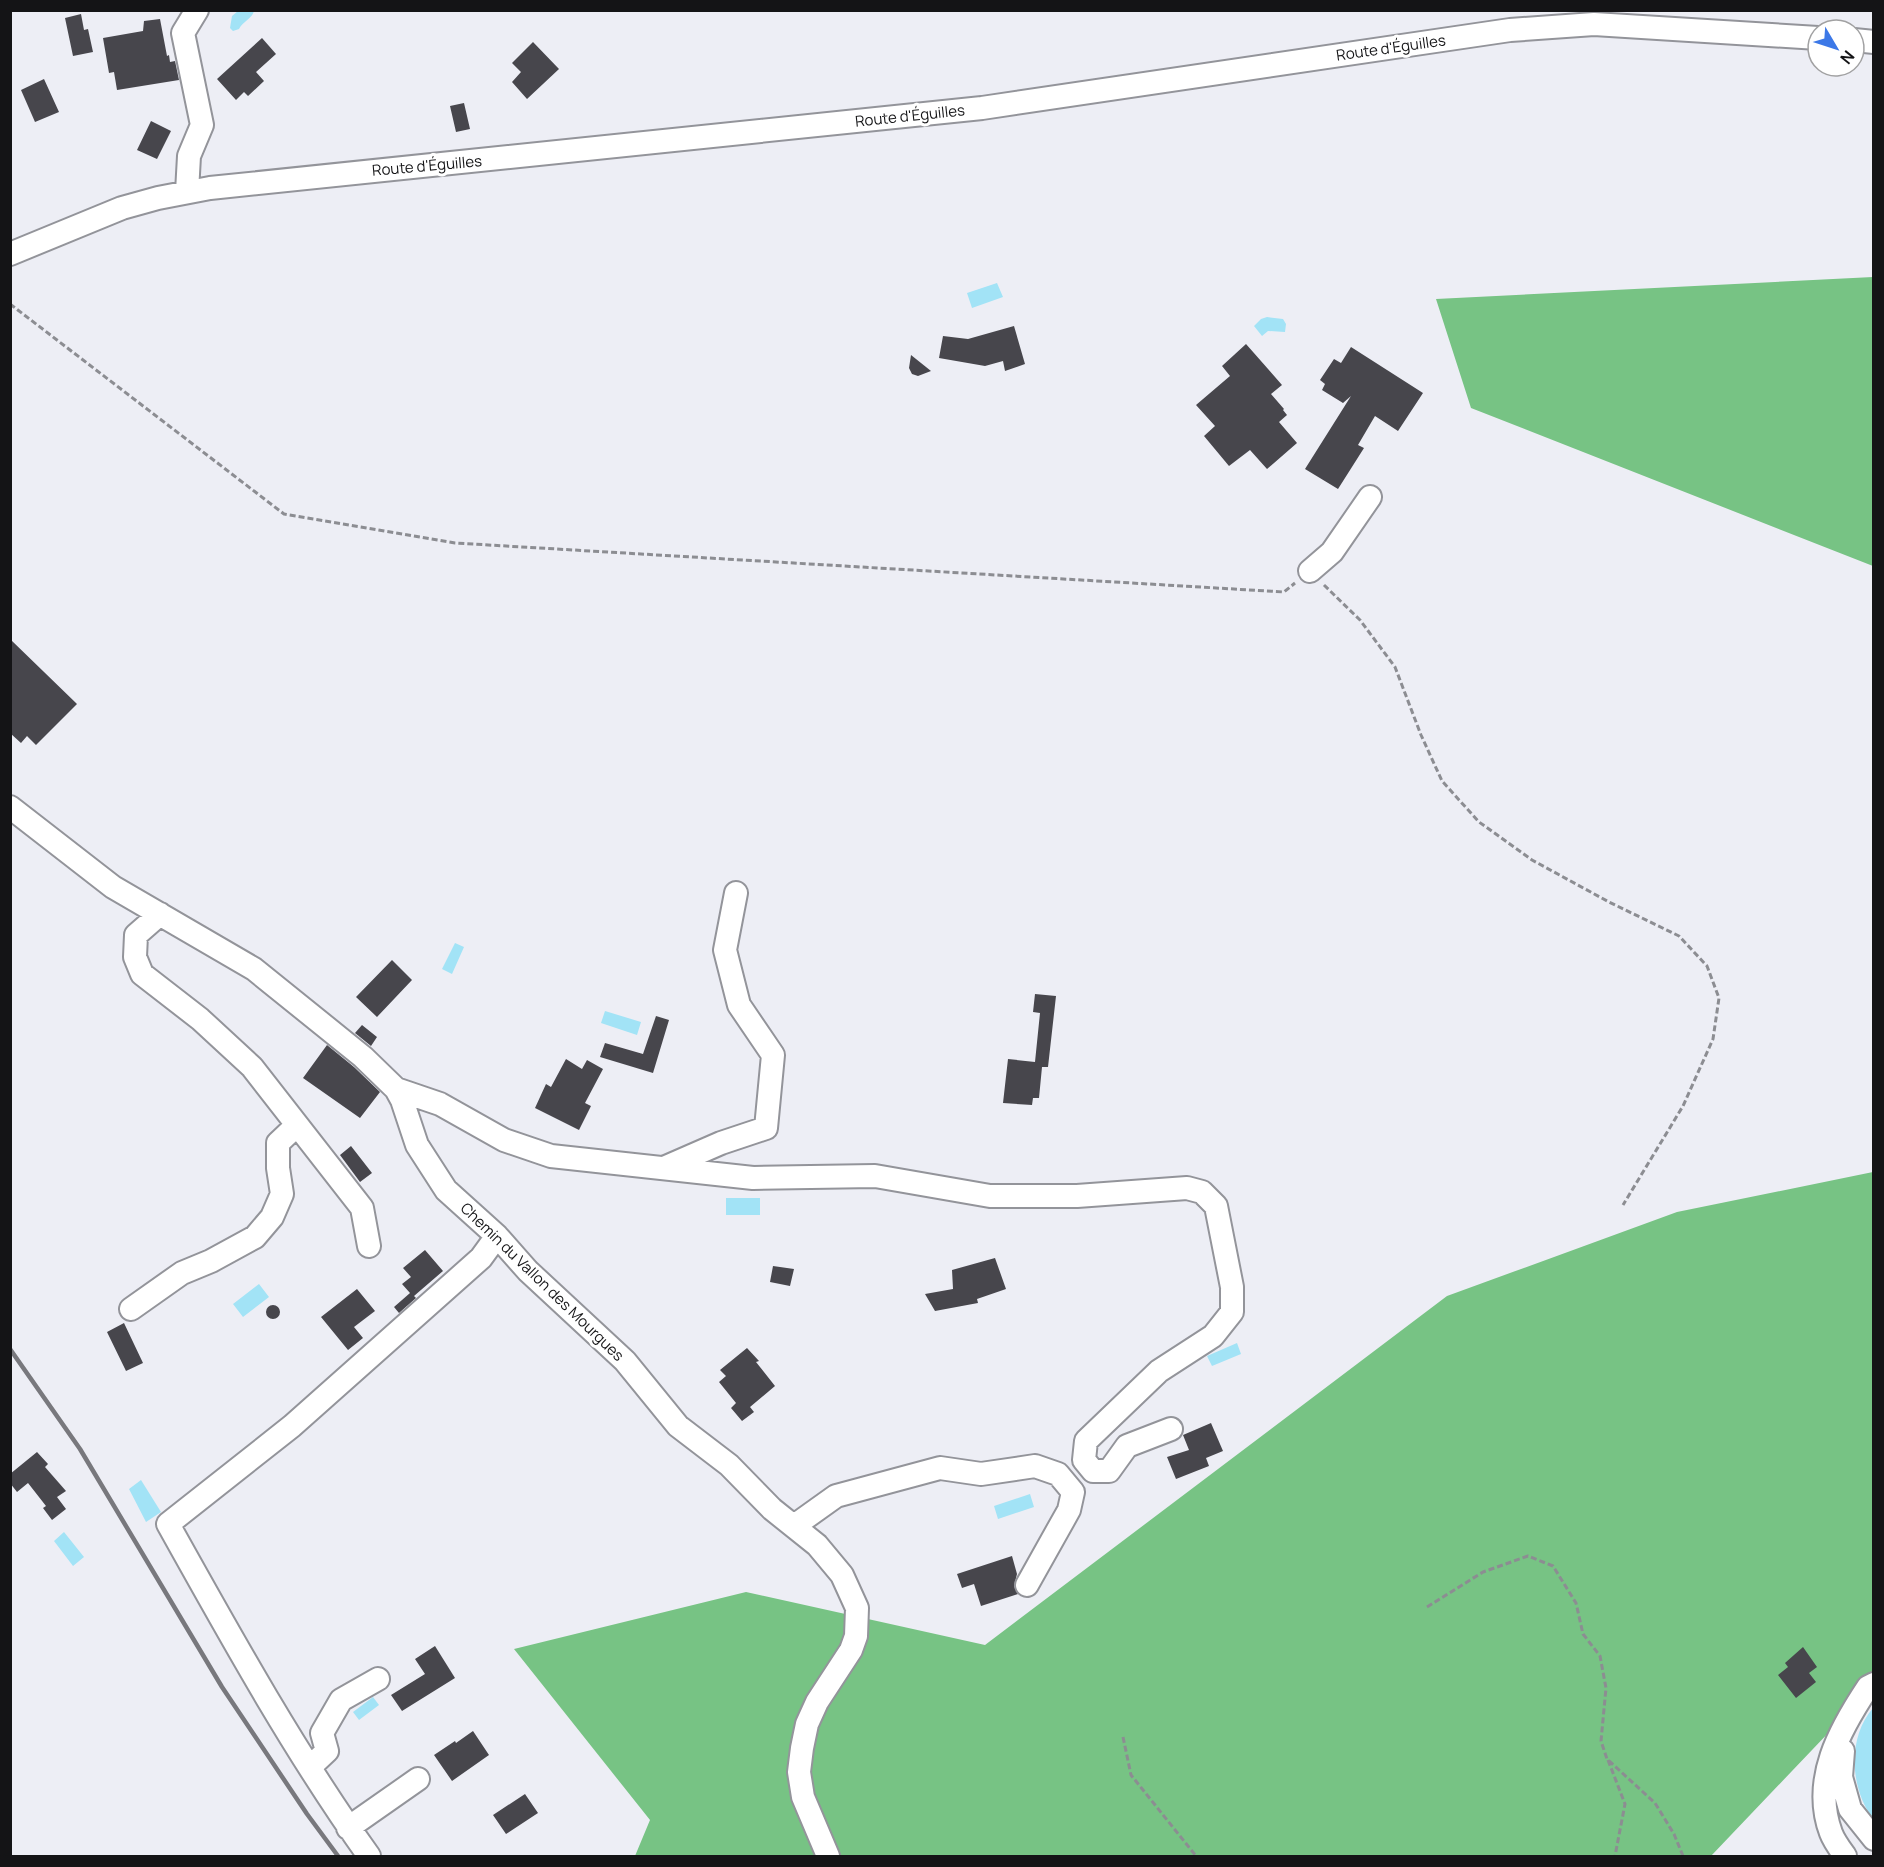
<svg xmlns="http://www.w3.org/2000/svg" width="1884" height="1867" font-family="Manrope,sans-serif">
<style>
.forest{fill:#77c384}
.water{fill:#a2e3f6}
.building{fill:#47464c}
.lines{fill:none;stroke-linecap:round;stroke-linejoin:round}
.minor-casing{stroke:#93949a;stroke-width:26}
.path{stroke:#8c8d92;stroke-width:3;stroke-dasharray:6 3;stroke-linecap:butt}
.minor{stroke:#fff;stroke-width:22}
.rail{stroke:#78787d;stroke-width:4.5}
.labels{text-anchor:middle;stroke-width:6;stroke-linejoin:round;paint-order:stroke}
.street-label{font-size:15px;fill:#141416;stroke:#fff}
</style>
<rect width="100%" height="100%" fill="#edeef5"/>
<path class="forest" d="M 1873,277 L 1873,566 L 1471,408 L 1436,299 Z
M 1873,1172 L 1873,1686 L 1711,1856 L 635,1856 L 650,1820 L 514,1649 L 746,1592 L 985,1645 L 1447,1296 L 1677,1212 Z"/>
<path class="water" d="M 238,11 L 254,11 C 252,19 243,21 239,29 L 233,31 L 230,28 L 232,16 Z
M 997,283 L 1003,297 L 972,308 L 967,293 Z
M 1267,317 L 1283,319 L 1286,324 L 1285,332 L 1268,331 L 1262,336 L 1254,326 L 1261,319 Z
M 455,943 L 464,947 L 452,974 L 442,969 Z
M 605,1011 L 641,1022 L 637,1035 L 601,1023 Z
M 726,1198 L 760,1198 L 760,1215 L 726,1215 Z
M 259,1284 L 269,1297 L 243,1317 L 233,1304 Z
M 1237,1343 L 1241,1354 L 1212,1366 L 1207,1356 Z
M 141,1480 L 161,1512 L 146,1522 L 129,1489 Z
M 1030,1494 L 1034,1507 L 998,1519 L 994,1506 Z
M 64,1532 L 84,1557 L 73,1566 L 54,1541 Z
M 373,1697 L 379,1705 L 359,1720 L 353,1712 Z
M 1873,1708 L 1873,1819 C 1850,1788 1847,1738 1873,1708 Z"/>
<path class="building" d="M 81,14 L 84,30 L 88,29 L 93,52 L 73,56 L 65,18 Z
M 160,19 L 167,56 L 169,55 L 170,62 L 175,61 L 179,80 L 117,90 L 114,72 L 109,73 L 103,38 L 143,31 L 144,21 Z
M 262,38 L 276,54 L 256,72 L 264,81 L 248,96 L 244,92 L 236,100 L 217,79 Z
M 533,42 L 559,69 L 527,99 L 512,82 L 521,72 L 512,63 Z
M 44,79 L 59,112 L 35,122 L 21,90 Z
M 464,103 L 470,129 L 456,132 L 450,106 Z
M 151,121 L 171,131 L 157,159 L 137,150 Z
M 1014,326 L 1025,364 L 1005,371 L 1003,361 L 985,366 L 939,358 L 943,336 L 968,339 Z
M 1246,344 L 1282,385 L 1271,394 L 1284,409 L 1283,410 L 1287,415 L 1279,422 L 1297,443 L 1267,469 L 1250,450 L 1229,466 L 1204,436 L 1215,426 L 1196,405 L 1230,376 L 1222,366 Z
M 1351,347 L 1423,393 L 1398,431 L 1375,416 L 1358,445 L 1364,448 L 1338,489 L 1305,469 L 1351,396 L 1343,403 L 1322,390 L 1325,384 L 1320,380 L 1334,359 L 1341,363 Z
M 911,355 L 931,371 L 918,376 L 912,374 L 909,368 Z
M 10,639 L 77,704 L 36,745 L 27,736 L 21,743 L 10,733 Z
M 392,960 L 412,980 L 377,1017 L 356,997 Z
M 1035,994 L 1056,996 L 1048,1067 L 1042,1067 L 1039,1098 L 1033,1098 L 1032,1105 L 1003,1103 L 1008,1059 L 1035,1062 L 1040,1013 L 1033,1012 Z
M 656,1016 L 669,1020 L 653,1073 L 600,1057 L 605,1043 L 643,1054 Z
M 362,1025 L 377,1037 L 371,1046 L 355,1033 Z
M 327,1045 L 354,1067 L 380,1092 L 360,1118 L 303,1078 Z
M 566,1059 L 582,1069 L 587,1060 L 603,1069 L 585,1103 L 591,1106 L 579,1130 L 535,1108 L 546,1084 L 551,1087 Z
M 351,1146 L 372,1173 L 360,1182 L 340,1155 Z
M 425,1250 L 443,1271 L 414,1296 L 416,1298 L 399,1313 L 394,1307 L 410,1293 L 402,1284 L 411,1277 L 403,1268 Z
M 995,1258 L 1006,1289 L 977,1299 L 978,1303 L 935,1311 L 925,1294 L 953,1289 L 952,1270 Z
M 773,1266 L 794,1269 L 790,1286 L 770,1282 Z
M 357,1289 L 375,1311 L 354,1327 L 363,1338 L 348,1350 L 321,1317 Z
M266 1312a7 7 0 1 1 14 0a7 7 0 1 1-14 0Z
M 124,1323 L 143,1363 L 126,1371 L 107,1332 Z
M 747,1348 L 759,1361 L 756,1362 L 775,1386 L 750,1407 L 754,1412 L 742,1421 L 731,1408 L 736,1403 L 719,1382 L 726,1376 L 720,1370 Z
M 1211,1423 L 1223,1451 L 1206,1458 L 1209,1466 L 1176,1479 L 1167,1457 L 1189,1450 L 1183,1435 Z
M 37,1452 L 48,1464 L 45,1467 L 66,1491 L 57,1497 L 66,1509 L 52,1520 L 43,1508 L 46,1506 L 28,1483 L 17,1492 L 10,1483 L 10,1474 Z
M 1012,1556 L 1017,1574 L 1014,1586 L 1018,1594 L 981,1606 L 974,1584 L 962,1588 L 957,1574 Z
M 435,1646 L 455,1678 L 402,1711 L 391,1695 L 425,1674 L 415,1659 Z
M 1803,1647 L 1817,1667 L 1809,1673 L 1816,1682 L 1796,1698 L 1778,1675 L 1788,1667 L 1785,1663 Z
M 473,1731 L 489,1755 L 452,1781 L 434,1755 L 455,1741 L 456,1743 Z
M 525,1794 L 538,1813 L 506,1834 L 493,1815 Z"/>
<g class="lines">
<defs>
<path id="minor" d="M 1854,40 L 1874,42
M 187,192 L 189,156 L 202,125 L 183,33 L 197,10
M 10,254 L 122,208 L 158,198 L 210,188 L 982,108 L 1510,30 L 1594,24 L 1818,38
M 1310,571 L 1332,552 L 1370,497
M 10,807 L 113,887 L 254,969 L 363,1057 L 396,1089 L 402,1100 L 417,1145 L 446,1190 L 497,1236 L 528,1271 L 625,1361 L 678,1426 L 729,1465 L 772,1509 L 817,1545 L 842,1575 L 857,1608 L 856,1636 L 851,1650 L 817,1702 L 807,1724 L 802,1748 L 799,1772 L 803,1797 L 828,1856
M 160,914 L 136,935 L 135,957 L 142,974 L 200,1019 L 252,1067 L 362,1208 L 369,1246
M 396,1089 L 440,1104 L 504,1140 L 551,1156 L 753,1178 L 875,1176 L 990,1196 L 1077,1196 L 1187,1188 L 1202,1192 L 1216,1206 L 1232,1287 L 1232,1312 L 1213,1336 L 1159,1371 L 1086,1441 L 1084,1460 L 1093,1471 L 1109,1471 L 1127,1446 L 1171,1429
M 666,1167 L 721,1143 L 766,1128 L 773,1055 L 739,1005 L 725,950 L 736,893
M 131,1309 L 182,1273 L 211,1261 L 255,1237 L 272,1217 L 282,1194 L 278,1168 L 278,1143 L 297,1125
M 794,1526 L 836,1496 L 940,1468 L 981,1474 L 1035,1466 L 1058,1474 L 1073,1492 L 1069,1510 L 1027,1585
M 1843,1751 L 1841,1777 L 1850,1809 L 1874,1839
M 310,1767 L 327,1751 L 322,1733 L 341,1700 L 378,1679
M 348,1828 L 418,1779
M 369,1856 C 294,1751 231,1637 168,1524 L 292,1426 L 481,1258 L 497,1236
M 1845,1856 C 1840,1849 1834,1841 1831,1833 C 1811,1780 1840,1729 1868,1687 L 1874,1684"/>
</defs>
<use href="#minor" class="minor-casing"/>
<path class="path" d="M 10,304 L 284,514 L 455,543 L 1284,592 L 1295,583
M 1324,585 L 1360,620 L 1395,667 L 1421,735 L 1442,781 L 1479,822 L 1532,860 L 1609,902 L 1679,936 L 1707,966 L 1719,998 L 1713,1039 L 1683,1106 L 1623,1205
M 1427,1607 L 1483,1572 L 1528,1556 L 1553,1566 L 1576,1603 L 1583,1634 L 1600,1656 L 1606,1688 L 1601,1741 L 1607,1759 L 1655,1803 L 1674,1834 L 1683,1856
M 1123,1737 L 1131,1775 L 1196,1856
M 1608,1760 L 1625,1804 L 1615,1856"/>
<use href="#minor" class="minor"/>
<path class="rail" d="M 10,1349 L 80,1449 L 222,1687 L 307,1814 L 338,1856"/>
</g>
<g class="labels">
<g class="street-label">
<text transform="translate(1391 48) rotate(-8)" y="5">Route d'Éguilles</text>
<text transform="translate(910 116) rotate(-6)" y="5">Route d'Éguilles</text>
<text transform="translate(427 166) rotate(-5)" y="5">Route d'Éguilles</text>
<text transform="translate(542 1282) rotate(44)" y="5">Chemin du Vallon des Mourgues</text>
</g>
</g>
<rect width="1884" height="1867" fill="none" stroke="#141416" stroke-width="24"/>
<g transform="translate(1836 48) rotate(129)"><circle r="28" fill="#ffffff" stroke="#a1a1a2" stroke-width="1.5"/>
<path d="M0-4.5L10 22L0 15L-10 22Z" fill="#3c78e7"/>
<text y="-9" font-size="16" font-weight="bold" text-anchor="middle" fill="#141416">N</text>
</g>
</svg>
